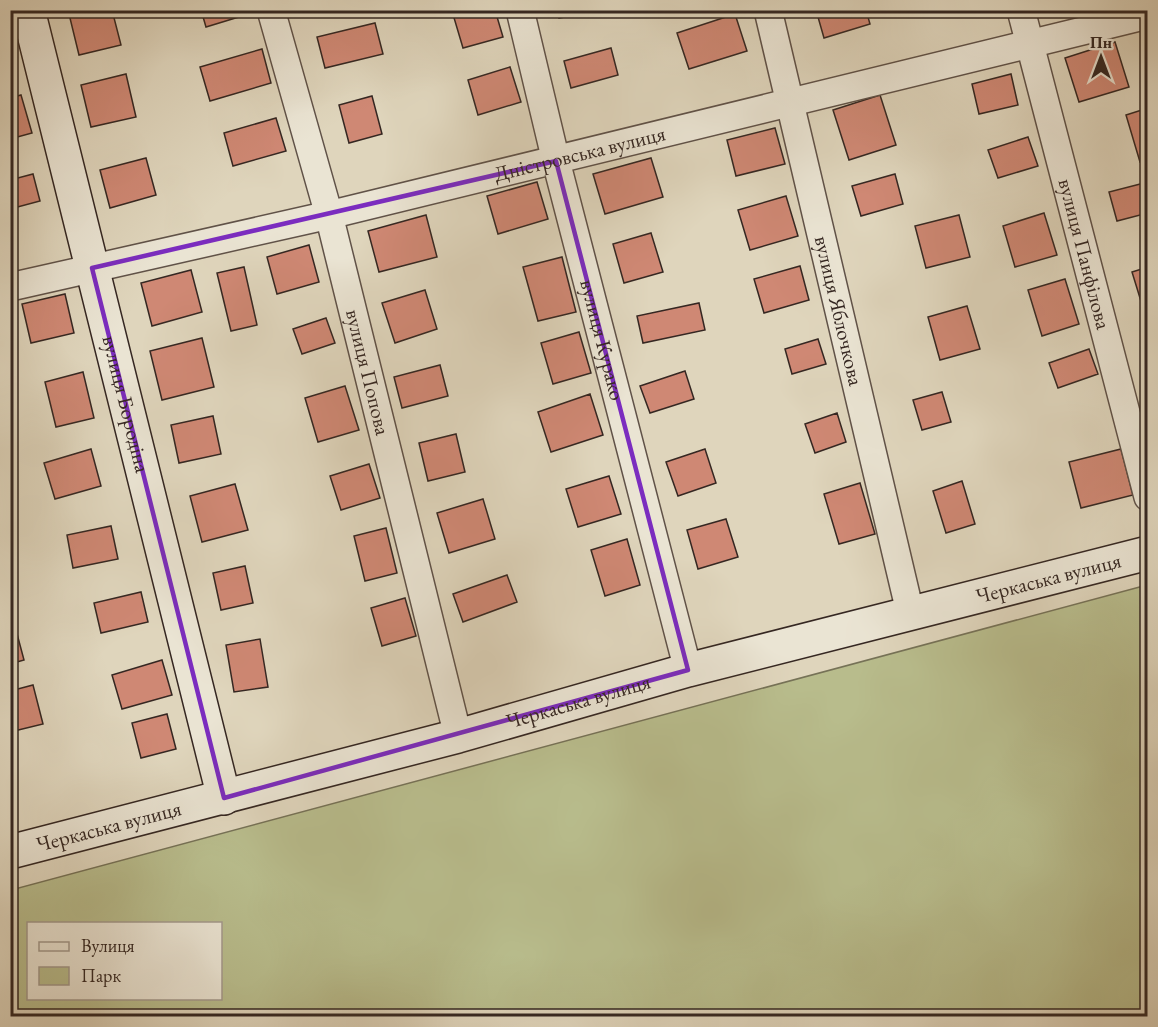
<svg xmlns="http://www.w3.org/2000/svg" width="1158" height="1027" font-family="'EB Garamond',serif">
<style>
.green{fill:#b8bc8c;stroke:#767257;stroke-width:1.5;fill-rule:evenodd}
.building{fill:#cf8874;stroke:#352722;stroke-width:1.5}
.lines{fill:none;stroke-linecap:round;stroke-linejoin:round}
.street-casing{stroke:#605248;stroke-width:30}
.secondary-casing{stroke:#352722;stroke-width:36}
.street{stroke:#eae4d3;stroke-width:27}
.secondary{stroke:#eae4d3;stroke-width:33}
.marked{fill:none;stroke:#7b2cbf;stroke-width:4.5;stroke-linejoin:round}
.labels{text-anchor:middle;stroke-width:5;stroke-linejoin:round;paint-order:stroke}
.street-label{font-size:21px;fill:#352722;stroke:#eae4d3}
</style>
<rect width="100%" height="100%" fill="#dfd5bc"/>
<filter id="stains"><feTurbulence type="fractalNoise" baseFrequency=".00333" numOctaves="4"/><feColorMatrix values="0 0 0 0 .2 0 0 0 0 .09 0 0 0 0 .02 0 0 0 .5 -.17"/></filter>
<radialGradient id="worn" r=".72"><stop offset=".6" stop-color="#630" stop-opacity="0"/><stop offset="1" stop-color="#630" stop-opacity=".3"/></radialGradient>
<path class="green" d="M 1147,585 L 1147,1016 L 11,1016 L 11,890 ZM 28,924 L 220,924 L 220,998 L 28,998 Z"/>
<path class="building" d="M 82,10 L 112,10 L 121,45 L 79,55 L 69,14 Z
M 201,10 L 251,10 L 252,13 L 206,27 Z
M 495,10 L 503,37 L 463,48 L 452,11 Z
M 558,10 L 602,10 L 559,18 Z
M 816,10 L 866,10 L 870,24 L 824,38 Z
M 735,14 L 747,51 L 689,69 L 677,33 Z
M 375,23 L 383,54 L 325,68 L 317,37 Z
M 1115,42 L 1129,87 L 1079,102 L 1065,58 Z
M 10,43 L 16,67 L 10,68 Z
M 611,48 L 618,75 L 571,88 L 564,61 Z
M 262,49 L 271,83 L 210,101 L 200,67 Z
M 510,67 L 521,102 L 478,115 L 468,80 Z
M 126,74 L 136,117 L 91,127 L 81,85 Z
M 1011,74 L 1018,105 L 979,114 L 972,84 Z
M 21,95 L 32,133 L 10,139 L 10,98 Z
M 880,95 L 896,145 L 849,160 L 833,110 Z
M 372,96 L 382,134 L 349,143 L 339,105 Z
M 1148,108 L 1148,159 L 1140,162 L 1126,115 Z
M 276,118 L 286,151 L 233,166 L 224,133 Z
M 775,128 L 785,164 L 736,176 L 727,140 Z
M 1028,137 L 1038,166 L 998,178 L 988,150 Z
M 146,158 L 156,195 L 110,208 L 100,170 Z
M 651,158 L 663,197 L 605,214 L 593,174 Z
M 33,174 L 40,201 L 10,209 L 10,180 Z
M 895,174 L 903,204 L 861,216 L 852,186 Z
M 537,182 L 548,219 L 498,234 L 487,196 Z
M 1148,182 L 1148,213 L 1117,221 L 1109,192 Z
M 786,196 L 798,236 L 750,250 L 738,210 Z
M 1044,213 L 1057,255 L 1015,267 L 1003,226 Z
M 426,215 L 437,257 L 379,272 L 368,231 Z
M 959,215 L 970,257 L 926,268 L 915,226 Z
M 651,233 L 663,272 L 624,283 L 613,244 Z
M 309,245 L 319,282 L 277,294 L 267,257 Z
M 562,257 L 576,312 L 538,321 L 523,267 Z
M 800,266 L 809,300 L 764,313 L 754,279 Z
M 244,267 L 257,325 L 231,331 L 217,273 Z
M 1148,267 L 1148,310 L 1144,311 L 1132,272 Z
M 191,270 L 202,312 L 152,326 L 141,283 Z
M 1065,279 L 1079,324 L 1042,336 L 1028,290 Z
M 425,290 L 437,329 L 395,343 L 382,303 Z
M 65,294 L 74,333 L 31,343 L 22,304 Z
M 699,303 L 705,330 L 643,343 L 637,316 Z
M 967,306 L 980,349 L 940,360 L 928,317 Z
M 326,318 L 335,343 L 302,354 L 293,329 Z
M 579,332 L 591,373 L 553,384 L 541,343 Z
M 202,338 L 214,387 L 162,400 L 150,351 Z
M 818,339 L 826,364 L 792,374 L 785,349 Z
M 1089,349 L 1098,374 L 1058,388 L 1049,363 Z
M 440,365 L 448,396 L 402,408 L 394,377 Z
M 685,371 L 694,399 L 650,413 L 640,386 Z
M 83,372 L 94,418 L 56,427 L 45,382 Z
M 345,386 L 359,430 L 318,442 L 305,398 Z
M 942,392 L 951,422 L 922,430 L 913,400 Z
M 590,394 L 603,435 L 551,452 L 538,412 Z
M 837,413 L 846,442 L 815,453 L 805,424 Z
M 213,416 L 221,454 L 179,463 L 171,425 Z
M 456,434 L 465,472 L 428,481 L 419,443 Z
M 91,449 L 101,486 L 55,499 L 44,463 Z
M 705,449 L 716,483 L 678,496 L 666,462 Z
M 1121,449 L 1133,495 L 1081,508 L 1069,462 Z
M 369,464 L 380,498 L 341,510 L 330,476 Z
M 609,476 L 621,514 L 578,527 L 566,489 Z
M 962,481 L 975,524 L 946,533 L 933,491 Z
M 860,483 L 875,534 L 839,544 L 824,494 Z
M 235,484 L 248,530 L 202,542 L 190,496 Z
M 483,499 L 495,539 L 449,553 L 437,513 Z
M 726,519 L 738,557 L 698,569 L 687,530 Z
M 111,526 L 118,559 L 73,568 L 67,535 Z
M 386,528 L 397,573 L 365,581 L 354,536 Z
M 627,539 L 640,585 L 605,596 L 591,550 Z
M 245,566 L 253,603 L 221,610 L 213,573 Z
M 507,575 L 517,602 L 463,622 L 453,594 Z
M 141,592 L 148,622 L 101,633 L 94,603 Z
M 405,598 L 416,636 L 382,646 L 371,608 Z
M 12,615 L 24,660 L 10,664 L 10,616 Z
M 260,639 L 268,687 L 234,692 L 226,645 Z
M 162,660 L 172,695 L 122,709 L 112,675 Z
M 33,685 L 43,724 L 10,732 L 10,691 Z
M 167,714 L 176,749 L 141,758 L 132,723 Z"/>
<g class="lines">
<defs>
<g id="street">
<path id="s1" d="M 271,10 L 329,215 L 458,736"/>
<path id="s2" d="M 520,10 L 556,161 L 688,670"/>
<path id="s3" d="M 768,10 L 910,612"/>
<path id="s4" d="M 1021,10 L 1148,497"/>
<path id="s5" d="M 10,287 L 329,215 L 1148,15"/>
</g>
<g id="secondary">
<path id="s6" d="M 28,10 L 224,798"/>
<path id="s7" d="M 10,852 L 458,736 L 688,670 L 1148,553"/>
</g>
</defs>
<use href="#street" class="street-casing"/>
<use href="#secondary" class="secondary-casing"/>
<use href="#street" class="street"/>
<use href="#secondary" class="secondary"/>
</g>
<path class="marked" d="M 556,161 L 688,670 L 224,798 L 92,268 Z"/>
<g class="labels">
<g class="street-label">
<text dy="7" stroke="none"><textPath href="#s5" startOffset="585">Дністровська вулиця</textPath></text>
<text dy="7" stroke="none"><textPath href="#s4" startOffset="252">вулиця Панфілова</textPath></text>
<text dy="7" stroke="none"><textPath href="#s3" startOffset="309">вулиця Яблочкова</textPath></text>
<text dy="7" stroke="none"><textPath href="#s2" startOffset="340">вулиця Курако</textPath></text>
<text dy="7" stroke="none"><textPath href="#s1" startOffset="375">вулиця Попова</textPath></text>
<text dy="7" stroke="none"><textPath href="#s6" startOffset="406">вулиця Бородіна</textPath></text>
<text dy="7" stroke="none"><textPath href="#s7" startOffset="1074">Черкаська вулиця</textPath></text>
<text dy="7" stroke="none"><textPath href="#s7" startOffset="588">Черкаська вулиця</textPath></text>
<text dy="7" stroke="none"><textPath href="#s7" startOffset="102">Черкаська вулиця</textPath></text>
</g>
</g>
<rect width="1158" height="1027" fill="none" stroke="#dfd5bc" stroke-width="36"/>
<rect x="12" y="12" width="1134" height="1003" fill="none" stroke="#352722" stroke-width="3"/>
<rect x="18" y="18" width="1122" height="991" fill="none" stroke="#352722" stroke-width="1.5"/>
<rect x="27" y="922" width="195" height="78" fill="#eae4d3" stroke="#a2988c" stroke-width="1.5"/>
<rect x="39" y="942" width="30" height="9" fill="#eae4d3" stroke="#a2988c" stroke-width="1.5"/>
<text x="81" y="952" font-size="18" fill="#352722">Вулиця</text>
<rect x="39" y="967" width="30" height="18" fill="#b8bc8c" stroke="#a2988c" stroke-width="1.5"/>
<text x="81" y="982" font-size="18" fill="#352722">Парк</text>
<g transform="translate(1101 57)" stroke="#eae4d3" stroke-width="4.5" paint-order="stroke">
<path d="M0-4.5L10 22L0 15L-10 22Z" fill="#352722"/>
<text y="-9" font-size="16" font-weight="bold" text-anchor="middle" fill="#352722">Пн</text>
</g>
<rect width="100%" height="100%" filter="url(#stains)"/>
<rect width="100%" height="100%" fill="url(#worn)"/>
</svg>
